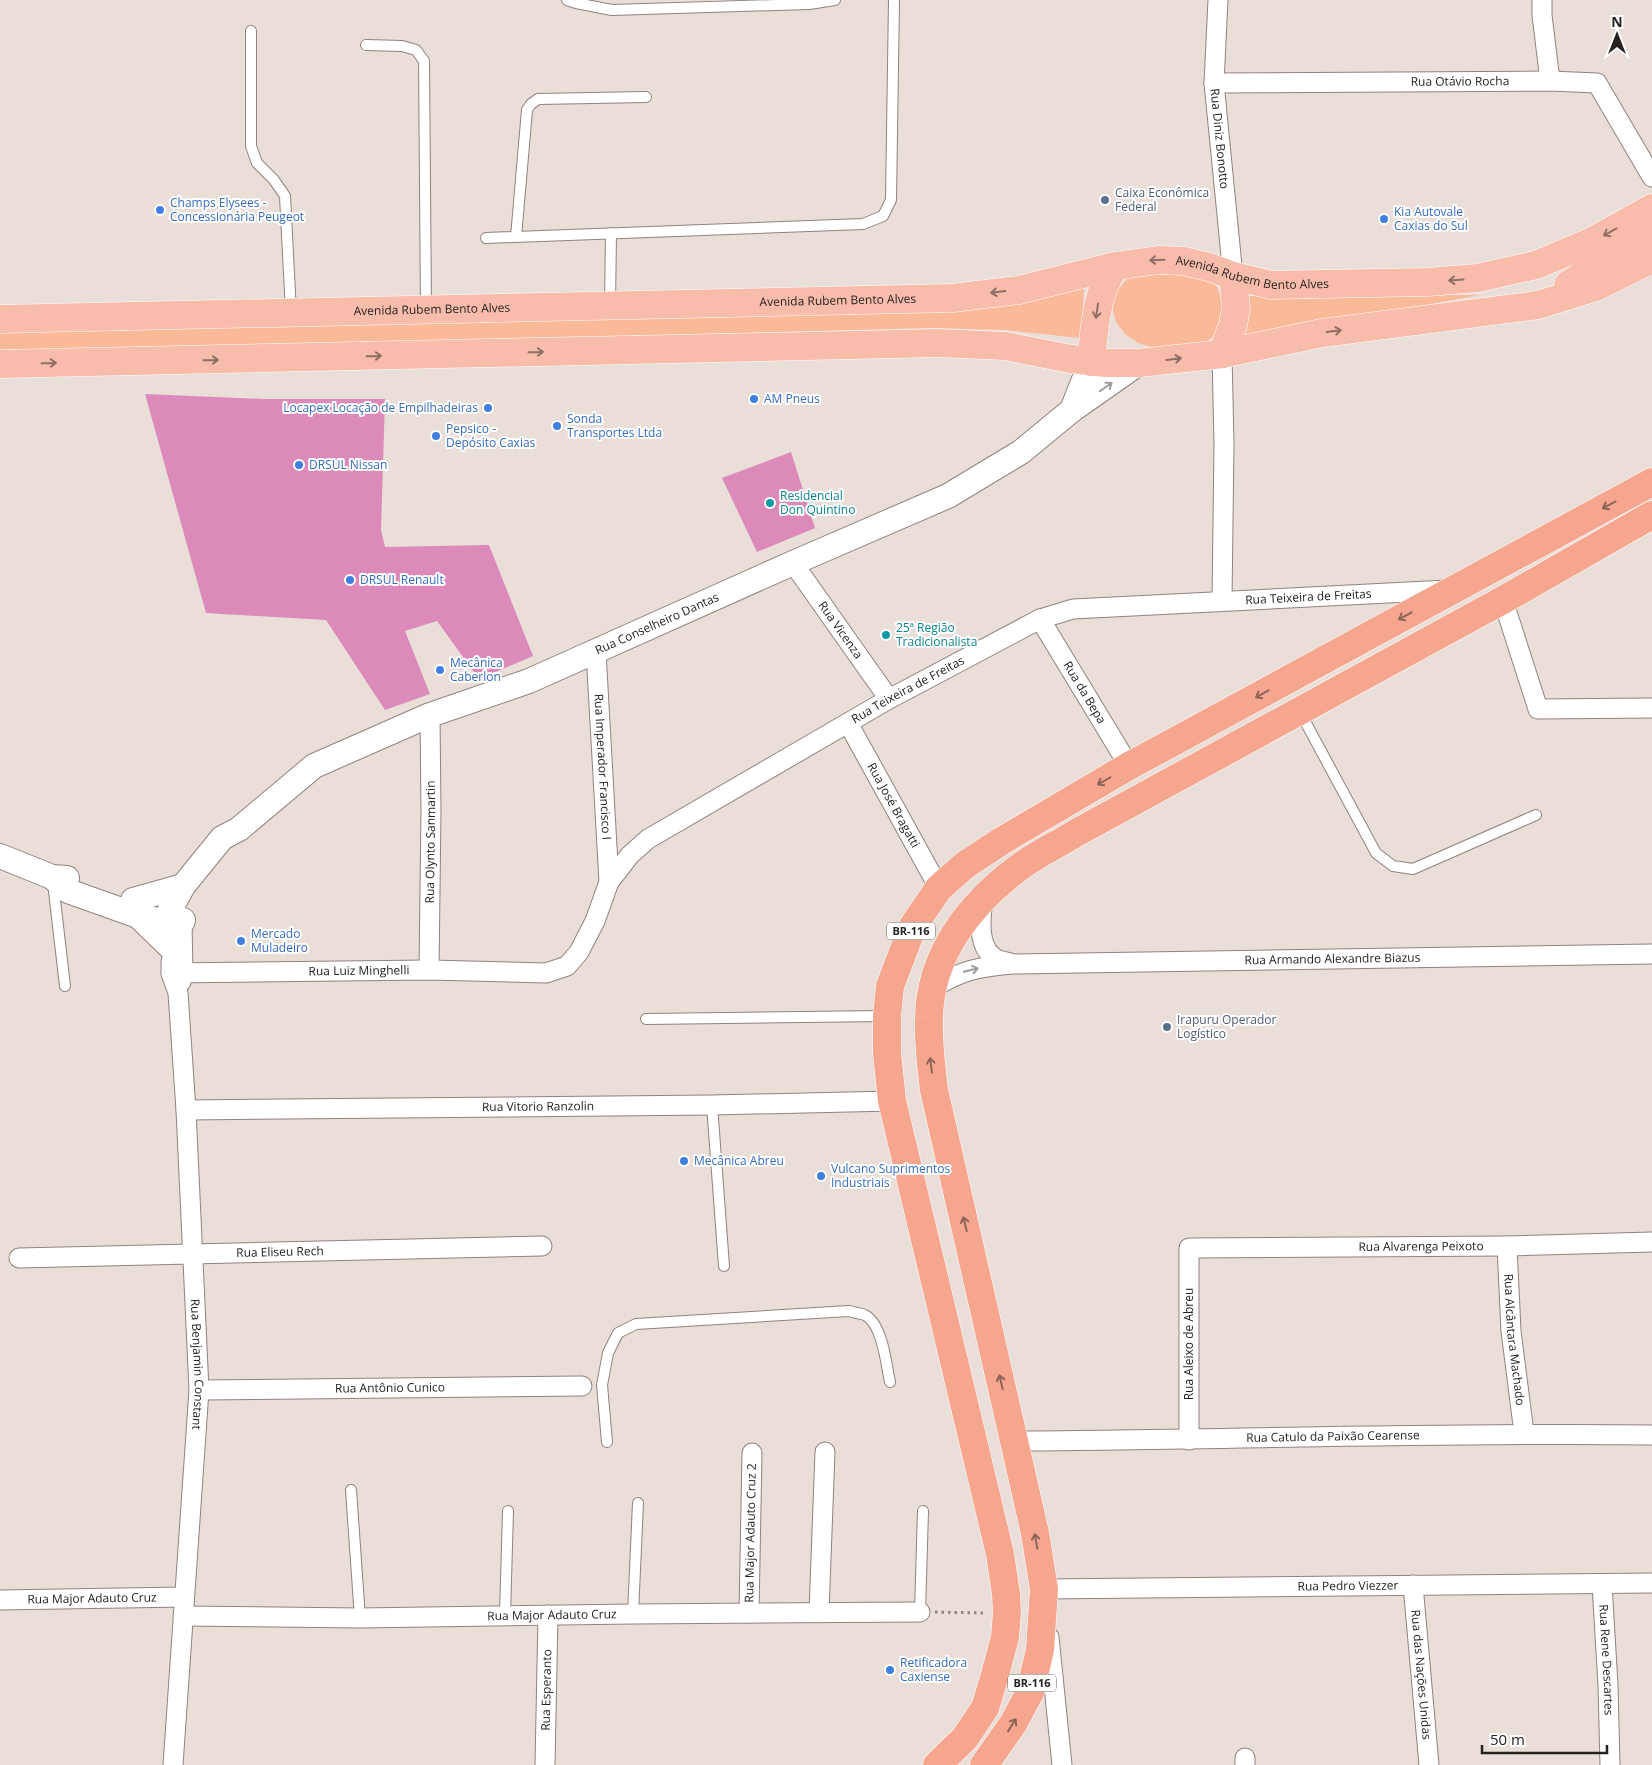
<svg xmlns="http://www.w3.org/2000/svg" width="1652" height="1765" font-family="'Open Sans',sans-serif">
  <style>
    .green { fill: #faba9a }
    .building { fill: #dc8aba }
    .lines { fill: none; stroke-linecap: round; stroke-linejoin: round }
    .service-casing { stroke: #8f837e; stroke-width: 12 }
    .minor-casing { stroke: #8f837e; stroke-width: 21 }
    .tertiary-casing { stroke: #8f837e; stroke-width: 26 }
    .primary-casing { stroke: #fff; stroke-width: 29 }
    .trunk-casing { stroke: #fff; stroke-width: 29 }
    .path { stroke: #8b837f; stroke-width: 3; stroke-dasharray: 2.5 4; stroke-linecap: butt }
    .service { stroke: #fff; stroke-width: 10 }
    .minor { stroke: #fff; stroke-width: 19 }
    .tertiary { stroke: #fff; stroke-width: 24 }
    .primary { stroke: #f8bcab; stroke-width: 28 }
    .trunk { stroke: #f6a68f; stroke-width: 28 }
    .oneway { stroke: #8f6f66 }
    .oneway2 { stroke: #9d9c9b }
    .oneway3 { stroke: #8e6458 }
    .service-dot { fill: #5c6f8a; stroke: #fff; stroke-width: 2 }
    .shop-dot { fill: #3f7fe0; stroke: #fff; stroke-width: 2 }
    .culture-dot { fill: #0f9aa8; stroke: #fff; stroke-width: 2 }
    .labels { text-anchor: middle; stroke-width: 4; stroke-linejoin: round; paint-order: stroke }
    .shield { fill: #fff; stroke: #676463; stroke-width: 1 }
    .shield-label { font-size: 11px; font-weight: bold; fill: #262220 }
    .street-label { font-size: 12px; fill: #262220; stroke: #fff }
    .service-label { font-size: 12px; fill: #4e5e75; stroke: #fff; text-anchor: start }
    .shop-label { font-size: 12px; fill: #366cbe; stroke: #fff; text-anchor: start }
    .culture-label { font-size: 12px; fill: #0d838f; stroke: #fff; text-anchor: start }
  </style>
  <rect width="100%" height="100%" fill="#eaded8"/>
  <g class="green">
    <path d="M1167,268L1208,277L1217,287L1223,302L1221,320L1214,336L1204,344L1155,348L1138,343L1125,334L1116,322L1112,307L1118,290L1129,276Z"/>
    <path d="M1084,284L1083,314L1089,339L1005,330L930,328L0,353V330Z"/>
    <path d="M1480,295L1244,338L1250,313L1246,296Z"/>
  </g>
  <g class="building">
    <path d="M145,394L264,399H385L381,530L385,547L489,545L533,656L479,679L437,621L405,631L430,694L385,710L326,620L206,613Z"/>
    <path d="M791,452L815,528L757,552L722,478Z"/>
  </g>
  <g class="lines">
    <defs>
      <g id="service">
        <path d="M567,0L576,3L612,10L809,4L835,0"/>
        <path d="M251,31V146L257,163L274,180L285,196L291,312"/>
        <path d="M366,45L402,46L416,50L424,61L426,309"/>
        <path d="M516,237L527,110L531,104L538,99L646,97"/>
        <path d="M486,238L863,224L883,216L891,200L894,0"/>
        <path d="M610,305L611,233"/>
        <path d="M1300,712L1376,853L1393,866L1413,869L1536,815"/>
        <path d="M53,883L65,986"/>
        <path d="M646,1019L885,1016"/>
        <path d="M712,1105L724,1266"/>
        <path d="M607,1442L602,1385L608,1353L618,1333L636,1324L849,1311C854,1313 860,1313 865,1315C883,1325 886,1364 890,1382"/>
        <path d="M351,1490L360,1618"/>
        <path d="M920,1612L923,1511"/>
        <path d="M633,1614L638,1503"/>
        <path d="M505,1615L508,1511"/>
      </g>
      <g id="minor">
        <path id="s1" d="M1218,0L1214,83L1233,276"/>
        <path d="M1542,0V15L1550,81"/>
        <path id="s2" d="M1214,83L1550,81L1597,83L1652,177"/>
        <path id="s3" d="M793,563L889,699"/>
        <path d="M1503,600L1538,709L1652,708"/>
        <path d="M1222,601L1224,444L1222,354"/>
        <path id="s4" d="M1040,619L1129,766"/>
        <path id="s5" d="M596,652L609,882"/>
        <path id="s6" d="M848,723L939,888"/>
        <path d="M983,899C981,916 977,943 992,956C996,960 1005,962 1011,963"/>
        <path id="s7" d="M171,961V973L178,993L186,1110L199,1390L173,1765"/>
        <path id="s8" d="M429,970L431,811L430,715"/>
        <path id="s9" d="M171,973L429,970L546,973L567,966L579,952L595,921L609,882L630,855L648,839L889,699L1040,619L1073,609L1447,590"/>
        <path d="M181,982L183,973L182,923"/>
        <path id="s10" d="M933,988C962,970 978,967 1012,964L1652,954"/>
        <path id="s11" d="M186,1110L712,1105L892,1101"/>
        <path id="s12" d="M1507,1246L1511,1331L1524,1433"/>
        <path id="s13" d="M19,1258L542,1246"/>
        <path id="s14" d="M199,1390L582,1386"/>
        <path id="s15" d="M1189,1440V1248L1507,1246L1652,1242"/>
        <path id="s16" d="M1014,1441C1227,1440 1439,1432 1652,1435"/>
        <path id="s17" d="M1602,1584L1608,1685L1610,1765"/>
        <path id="s18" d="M1413,1585L1429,1765"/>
        <path id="s19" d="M0,1600L184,1597"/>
        <path id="s20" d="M1045,1600L1044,1589L1652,1583"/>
        <path d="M819,1612L825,1452"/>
        <path id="s21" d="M749,1613L752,1453"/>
        <path id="s22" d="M183,1616L360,1618L633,1614L920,1612"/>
        <path d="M1049,1637L1062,1765"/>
        <path d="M1245,1758V1765"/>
        <path id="s23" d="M545,1765L548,1615"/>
      </g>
      <g id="tertiary">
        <path d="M1072,410L1091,362"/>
        <path d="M0,856L52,877L67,878"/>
        <path d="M52,877L68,891L138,916L169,922L182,923L183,920"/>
        <path d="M133,900L183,886"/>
        <path d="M138,916L170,947"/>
        <path id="s24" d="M169,922L170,910L183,886L222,838L239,829L314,766L430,715L529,681L793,563L948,496L1021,452L1072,410L1139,363"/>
      </g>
      <g id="primary">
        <path d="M1568,285L1652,229"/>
        <path id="s25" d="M0,319L953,298L1019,290L1115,266L1159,260L1183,261L1209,267L1233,276L1272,285L1428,282L1478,278L1536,265L1591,242L1652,208"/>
        <path d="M1222,354L1233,325L1236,308L1233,276"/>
        <path d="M1091,362C1095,328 1095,295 1115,266"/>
        <path d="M0,364L938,343L1005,346L1071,359L1106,363H1139L1222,354L1322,333L1538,305L1596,287L1652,259"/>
      </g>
      <g id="trunk">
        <path d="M937,1765L965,1738L985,1708L995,1675L1005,1637L1007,1613L1006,1594L1000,1554L892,1101L887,1053V1016L890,986L913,926L939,888L965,865L1003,840L1129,766L1652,482"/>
        <path d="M984,1765L1013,1724L1030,1692L1040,1650L1044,1589L1035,1533L934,1090C931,1066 928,1042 929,1018C930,955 969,905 1017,869C1035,855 1057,845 1076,833L1503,600L1652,515"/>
      </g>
    </defs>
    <use href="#service" class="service-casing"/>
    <use href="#minor" class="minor-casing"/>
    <use href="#tertiary" class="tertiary-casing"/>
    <use href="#primary" class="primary-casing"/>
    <use href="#trunk" class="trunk-casing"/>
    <path class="path" d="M935,1612L986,1613"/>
    <use href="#service" class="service"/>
    <use href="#minor" class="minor"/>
    <use href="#tertiary" class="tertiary"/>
    <use href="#primary" class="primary"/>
    <use href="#trunk" class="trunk"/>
  </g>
  <defs><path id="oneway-shaft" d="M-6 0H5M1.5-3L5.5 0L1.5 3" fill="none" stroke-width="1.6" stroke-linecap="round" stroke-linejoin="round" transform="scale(1.25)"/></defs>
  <g class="oneway">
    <use href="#oneway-shaft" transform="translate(1610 232) rotate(151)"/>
    <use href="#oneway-shaft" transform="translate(1157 260) rotate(178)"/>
    <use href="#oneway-shaft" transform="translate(1456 280) rotate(176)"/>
    <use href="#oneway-shaft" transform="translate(998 292) rotate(173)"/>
    <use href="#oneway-shaft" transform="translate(1097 311) rotate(98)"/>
    <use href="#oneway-shaft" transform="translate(1334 331) rotate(-7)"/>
    <use href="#oneway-shaft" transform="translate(536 352) rotate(-1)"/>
    <use href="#oneway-shaft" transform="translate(374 356) rotate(-1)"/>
    <use href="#oneway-shaft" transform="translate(1174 359) rotate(-7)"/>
    <use href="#oneway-shaft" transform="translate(211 360) rotate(-1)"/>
    <use href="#oneway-shaft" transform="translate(49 363) rotate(-1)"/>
  </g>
  <g class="oneway2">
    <use href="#oneway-shaft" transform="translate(1106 387) rotate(-35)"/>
    <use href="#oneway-shaft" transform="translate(971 970) rotate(-13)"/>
  </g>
  <g class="oneway3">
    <use href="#oneway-shaft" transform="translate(1609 505) rotate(152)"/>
    <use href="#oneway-shaft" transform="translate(1405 616) rotate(151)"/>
    <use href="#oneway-shaft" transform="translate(1262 694) rotate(151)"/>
    <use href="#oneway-shaft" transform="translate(1104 781) rotate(150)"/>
    <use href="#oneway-shaft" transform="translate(931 1065) rotate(-97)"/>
    <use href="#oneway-shaft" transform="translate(965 1224) rotate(-103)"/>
    <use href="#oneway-shaft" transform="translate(1001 1382) rotate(-103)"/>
    <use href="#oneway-shaft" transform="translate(1036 1541) rotate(-100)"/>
    <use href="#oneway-shaft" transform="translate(1012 1725) rotate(-58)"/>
  </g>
  <g class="service-dot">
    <circle cx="1105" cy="200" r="5"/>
    <circle cx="1167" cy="1027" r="5"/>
  </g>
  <g class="shop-dot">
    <circle cx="160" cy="210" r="5"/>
    <circle cx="1384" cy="219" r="5"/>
    <circle cx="754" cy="399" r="5"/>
    <circle cx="488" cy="408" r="5"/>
    <circle cx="557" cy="426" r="5"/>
    <circle cx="436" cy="436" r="5"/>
    <circle cx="299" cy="465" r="5"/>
    <circle cx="350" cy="580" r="5"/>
    <circle cx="440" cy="670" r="5"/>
    <circle cx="241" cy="941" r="5"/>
    <circle cx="684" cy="1161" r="5"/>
    <circle cx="821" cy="1176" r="5"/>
    <circle cx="890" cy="1670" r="5"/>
  </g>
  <g class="culture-dot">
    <circle cx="770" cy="503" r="5"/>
    <circle cx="886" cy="635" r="5"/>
  </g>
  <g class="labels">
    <g class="shield">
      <rect x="887" y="922.5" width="48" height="17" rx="4"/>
      <rect x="1008" y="1674.5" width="48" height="17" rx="4"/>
    </g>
    <g class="shield-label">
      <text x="911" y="935">BR-116</text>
      <text x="1032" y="1687">BR-116</text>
    </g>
    <g class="street-label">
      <text dy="4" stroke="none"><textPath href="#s2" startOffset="246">Rua Otávio Rocha</textPath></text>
      <text dy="4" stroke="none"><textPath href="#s1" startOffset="139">Rua Diniz Bonotto</textPath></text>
      <text dy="4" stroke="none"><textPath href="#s25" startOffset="1258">Avenida Rubem Bento Alves</textPath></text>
      <text dy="4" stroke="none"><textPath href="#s25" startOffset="838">Avenida Rubem Bento Alves</textPath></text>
      <text dy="4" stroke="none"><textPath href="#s25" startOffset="432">Avenida Rubem Bento Alves</textPath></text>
      <text dy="4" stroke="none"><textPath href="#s9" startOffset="1270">Rua Teixeira de Freitas</textPath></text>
      <text dy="4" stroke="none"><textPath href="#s24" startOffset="590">Rua Conselheiro Dantas</textPath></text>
      <text dy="4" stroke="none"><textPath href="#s3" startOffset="82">Rua Vicenza</textPath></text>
      <text dy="4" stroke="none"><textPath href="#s9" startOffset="850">Rua Teixeira de Freitas</textPath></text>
      <text dy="4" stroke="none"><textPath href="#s4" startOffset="86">Rua da Bepa</textPath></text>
      <text dy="4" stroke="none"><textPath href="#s5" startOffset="115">Rua Imperador Francisco I</textPath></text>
      <text dy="4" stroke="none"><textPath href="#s6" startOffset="94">Rua José Bragatti</textPath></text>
      <text dy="4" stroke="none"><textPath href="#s8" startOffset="128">Rua Olynto Sanmartin</textPath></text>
      <text dy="4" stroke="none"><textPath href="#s10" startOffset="404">Rua Armando Alexandre Biazus</textPath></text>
      <text dy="4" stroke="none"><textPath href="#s9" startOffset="188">Rua Luiz Minghelli</textPath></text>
      <text dy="4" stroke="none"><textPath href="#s11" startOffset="352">Rua Vitorio Ranzolin</textPath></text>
      <text dy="4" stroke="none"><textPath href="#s15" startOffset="424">Rua Alvarenga Peixoto</textPath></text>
      <text dy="4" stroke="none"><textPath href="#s13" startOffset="261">Rua Eliseu Rech</textPath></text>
      <text dy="4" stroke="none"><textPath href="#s12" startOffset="94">Rua Alcântara Machado</textPath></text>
      <text transform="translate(1189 1344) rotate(-90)" y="4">Rua Aleixo de Abreu</text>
      <text dy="4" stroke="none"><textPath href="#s7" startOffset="405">Rua Benjamin Constant</textPath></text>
      <text dy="4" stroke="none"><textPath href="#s14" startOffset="191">Rua Antônio Cunico</textPath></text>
      <text dy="4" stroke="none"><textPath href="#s16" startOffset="319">Rua Catulo da Paixão Cearense</textPath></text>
      <text dy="4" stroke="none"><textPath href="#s21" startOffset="80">Rua Major Adauto Cruz 2</textPath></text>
      <text dy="4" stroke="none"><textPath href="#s20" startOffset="315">Rua Pedro Viezzer</textPath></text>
      <text dy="4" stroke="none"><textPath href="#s19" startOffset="92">Rua Major Adauto Cruz</textPath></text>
      <text dy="4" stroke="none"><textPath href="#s22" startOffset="369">Rua Major Adauto Cruz</textPath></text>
      <text dy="4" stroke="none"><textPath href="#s17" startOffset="76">Rua Rene Descartes</textPath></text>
      <text dy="4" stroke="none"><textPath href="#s18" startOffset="90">Rua das Nações Unidas</textPath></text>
      <text dy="4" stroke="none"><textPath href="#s23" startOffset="75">Rua Esperanto</textPath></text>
    </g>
    <g class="service-label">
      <text x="1115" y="197">Caixa Econômica<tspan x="1115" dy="14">Federal</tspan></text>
      <text x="1177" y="1024">Irapuru Operador<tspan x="1177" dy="14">Logístico</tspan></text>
    </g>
    <g class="shop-label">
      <text x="170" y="207">Champs Elysees -<tspan x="170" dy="14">Concessionária Peugeot</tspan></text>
      <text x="1394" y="216">Kia Autovale<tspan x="1394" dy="14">Caxias do Sul</tspan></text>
      <text x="764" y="403">AM Pneus</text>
      <text x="478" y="412" text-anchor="end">Locapex Locação de Empilhadeiras</text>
      <text x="567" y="423">Sonda<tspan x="567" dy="14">Transportes Ltda</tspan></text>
      <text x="446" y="433">Pepsico -<tspan x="446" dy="14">Depósito Caxias</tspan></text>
      <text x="309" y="469">DRSUL Nissan</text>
      <text x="360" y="584">DRSUL Renault</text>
      <text x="450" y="667">Mecânica<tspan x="450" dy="14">Caberlon</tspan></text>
      <text x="251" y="938">Mercado<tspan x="251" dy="14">Muladeiro</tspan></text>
      <text x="694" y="1165">Mecânica Abreu</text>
      <text x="831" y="1173">Vulcano Suprimentos<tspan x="831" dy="14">Industriais</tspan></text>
      <text x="900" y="1667">Retificadora<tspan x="900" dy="14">Caxiense</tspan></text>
    </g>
    <g class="culture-label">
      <text x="780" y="500">Residencial<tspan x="780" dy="14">Don Quintino</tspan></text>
      <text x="896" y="632">25ª Região<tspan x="896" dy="14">Tradicionalista</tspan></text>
    </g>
  </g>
  <g transform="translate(1617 35)" stroke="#ffffff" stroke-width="4" paint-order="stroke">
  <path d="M0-4L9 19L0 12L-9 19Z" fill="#262220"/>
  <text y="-8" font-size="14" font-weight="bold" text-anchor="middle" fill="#262220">N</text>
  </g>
  <path d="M1482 1745v8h125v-8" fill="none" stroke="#262220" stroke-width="2.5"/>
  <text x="1490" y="1745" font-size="15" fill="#262220" stroke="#ffffff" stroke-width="4" paint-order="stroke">50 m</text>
</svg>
